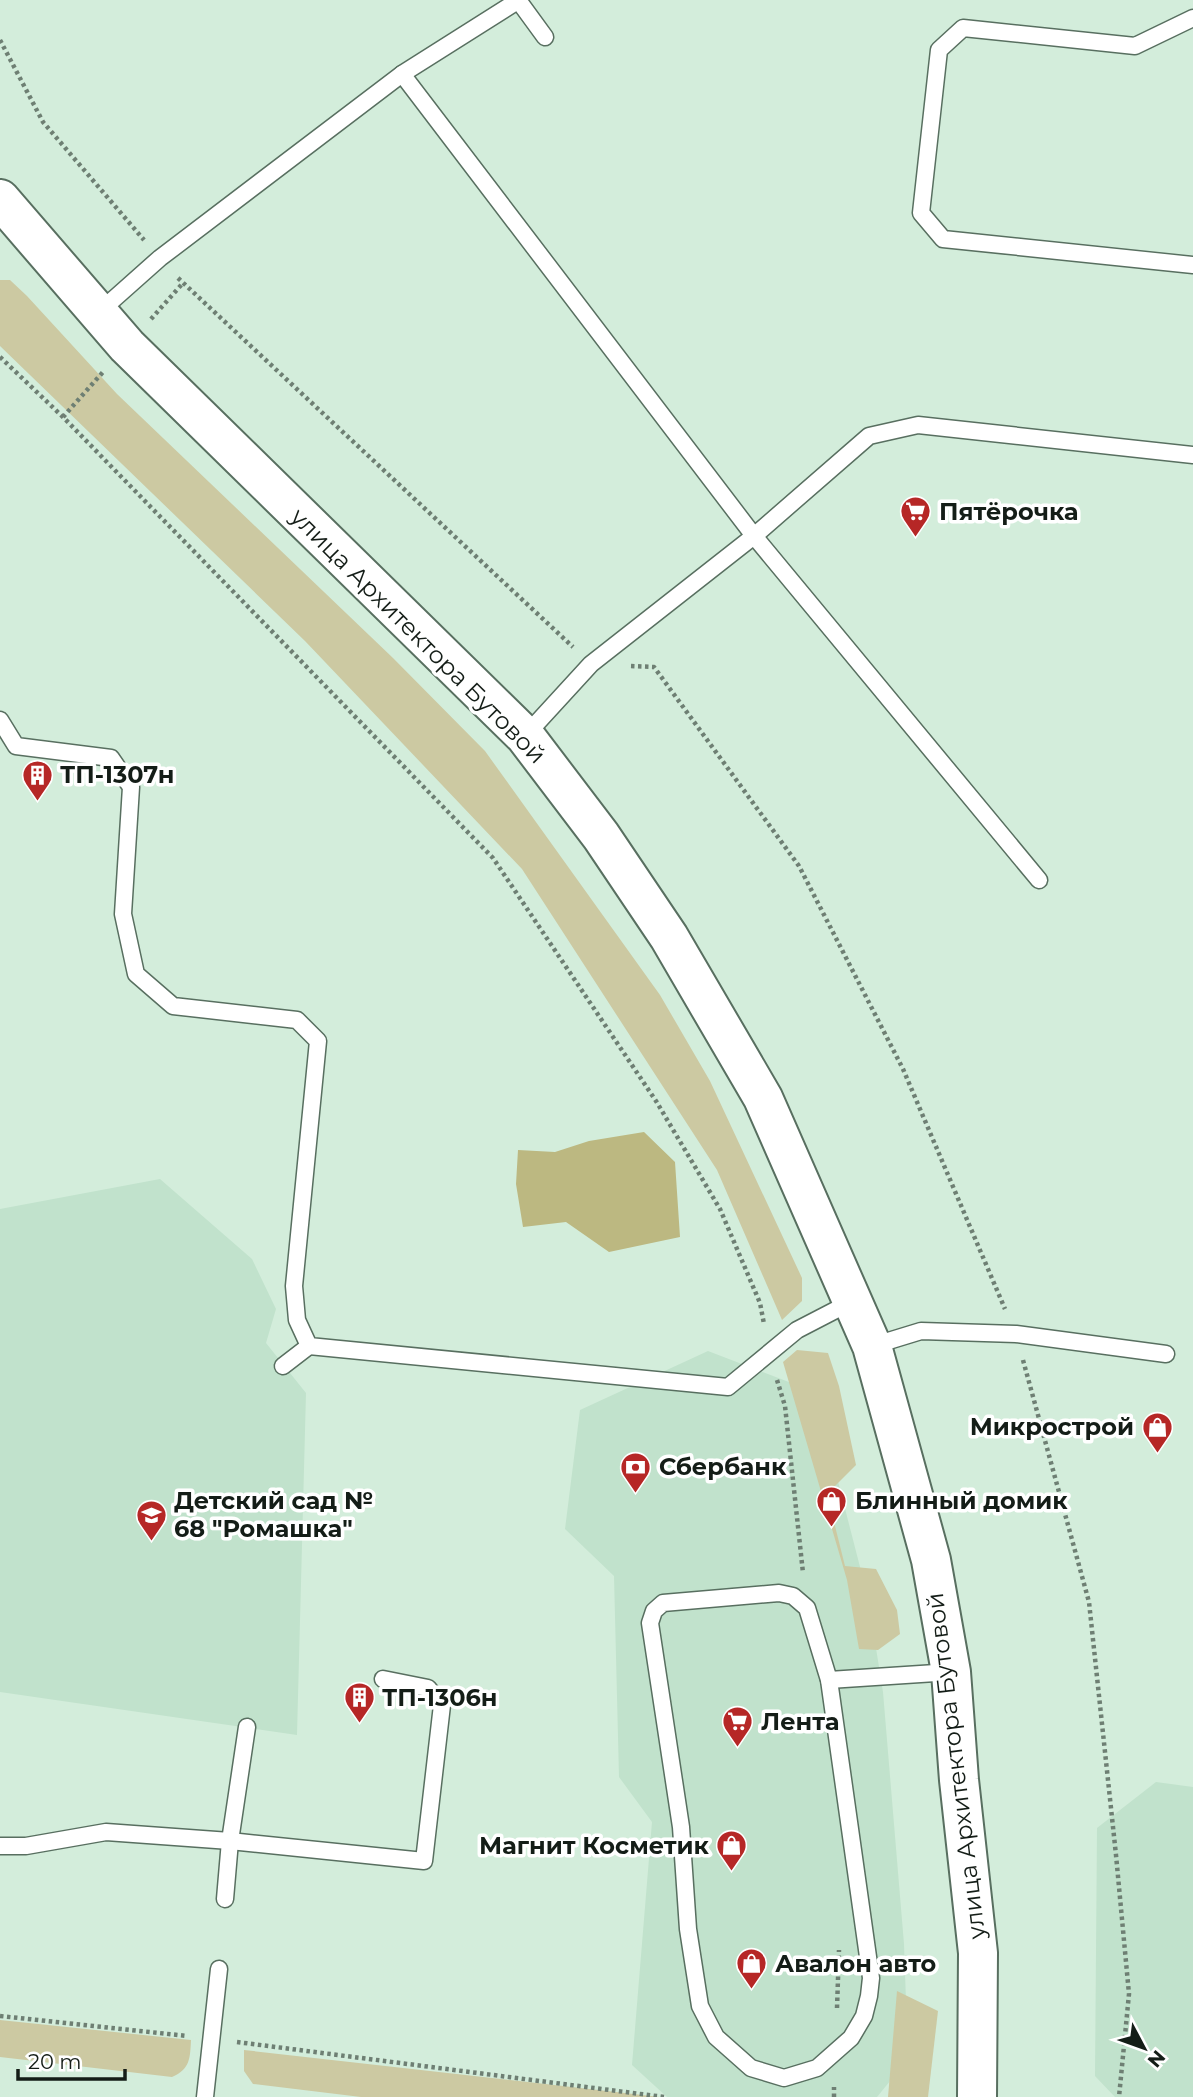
<svg xmlns="http://www.w3.org/2000/svg" width="1193" height="2097" font-family="Montserrat,sans-serif">
  <style>
    .built { fill: #c1e2cc }
    .green { fill: #ccc9a2 }
    .forest { fill: #bcb881 }
    .lines { fill: none; stroke-linecap: round; stroke-linejoin: round }
    .lane-casing { stroke: #586f60; stroke-width: 19 }
    .secondary-casing { stroke: #586f60; stroke-width: 42 }
    .path { stroke: #6e7f73; stroke-width: 4.5; stroke-dasharray: 3.5 3.5; stroke-linecap: butt }
    .lane { stroke: #fff; stroke-width: 16 }
    .secondary { stroke: #fff; stroke-width: 38 }
    .labels { text-anchor: middle; stroke-width: 7; stroke-linejoin: round; paint-order: stroke }
    .poi-label { font-size: 24px; font-weight: bold; fill: #141d17; stroke: #fff; text-anchor: start }
    .street-label { font-size: 24px; fill: #141d17; stroke: #fff }
  </style>
  <rect width="100%" height="100%" fill="#d3eddb"/>
  <g class="built">
    <path d="M160,1179L252,1259L276,1309L266,1343L306,1393L297,1735L0,1692V1209Z"/>
    <path d="M708,1351L815,1392L868,1598L883,1692L904,1944L908,2059L877,2097H667L632,2065L652,1822L619,1777L614,1576L565,1529L580,1410Z"/>
    <path d="M1156,1782L1193,1787V2097H1115L1095,2076L1097,1828Z"/>
  </g>
  <g class="green">
    <path d="M0,280H10L27,296L117,394L393,658L485,751L660,995L710,1081L802,1278V1301L782,1320L717,1170L522,869L305,641L0,346Z"/>
    <path d="M797,1350L828,1353L839,1386L856,1465L827,1494L845,1566L876,1569L897,1610L900,1634L878,1650L859,1649L847,1580L783,1362Z"/>
    <path d="M897,1991L938,2011L928,2097H888Z"/>
    <path d="M0,2020L191,2040C190,2059 190,2069 172,2077L0,2057Z"/>
    <path d="M244,2050L660,2097H361L253,2084L244,2071Z"/>
  </g>
  <path class="forest" d="M644,1132L675,1162L680,1237L609,1252L566,1222L523,1227L516,1184L518,1150L555,1152L589,1141Z"/>
  <g class="lines">
    <defs>
      <g id="lane">
        <path d="M518,0L545,37"/>
        <path d="M1193,18L1135,46L963,28L939,50L921,213L943,239L1193,265"/>
        <path d="M402,74L754,536L1039,880"/>
        <path d="M97,314L160,258L402,74L519,0"/>
        <path d="M0,720L16,746L111,758L131,787L123,914L136,974L173,1006L297,1020L318,1041L294,1286L297,1320L309,1346L728,1387L797,1330L853,1301"/>
        <path d="M525,736L591,664L754,536L869,436L918,425L1193,455"/>
        <path d="M872,1346L921,1331L1016,1334L1166,1354"/>
        <path d="M283,1366L309,1346"/>
        <path d="M779,1593L793,1596L807,1608L829,1680L871,1978L869,1996L864,2016L851,2038L817,2068L784,2078L751,2068L716,2037L700,2006L688,1929L681,1827L650,1623L654,1611L663,1603Z"/>
        <path d="M829,1680L951,1672"/>
        <path d="M0,1846H26L106,1832L230,1841L424,1861L442,1705L428,1688L383,1679"/>
        <path d="M225,1899L230,1841L247,1727"/>
        <path d="M205,2097L219,1969"/>
      </g>
      <path id="secondary" d="M0,199L127,346L525,736L601,836L669,937L763,1098L872,1346L931,1560L951,1672L959,1780L978,1953L977,2097"/>
    </defs>
    <use href="#lane" class="lane-casing"/>
    <use href="#secondary" class="secondary-casing"/>
    <g class="path">
      <path d="M0,40L43,122L144,240"/>
      <path d="M178,278L573,647"/>
      <path d="M151,319L183,283"/>
      <path d="M0,357L63,417L493,858L656,1101L720,1209L760,1303L764,1324"/>
      <path d="M63,417L103,372"/>
      <path d="M631,666L654,667L799,866L903,1069L1005,1309"/>
      <path d="M1023,1360L1089,1602L1116,1855L1129,1994L1119,2097"/>
      <path d="M777,1380L785,1406L803,1573"/>
      <path d="M837,2008L839,1950"/>
      <path d="M0,2016L187,2036"/>
      <path d="M237,2042L664,2097"/>
      <path d="M834,2097V2087"/>
    </g>
    <use href="#lane" class="lane"/>
    <use href="#secondary" class="secondary"/>
  </g>
  <defs>
    <symbol id="supermarket-pin" viewBox="-11 -11 22 30"><path d="M0 17L-7.5 6A9.5 9.5 0 1 1 7.5 6Z" fill="#b62726" stroke="#fff"/><path d="M-6-5.5h2.5l.6 2H6L4.5 2H-2.5L-4.4-4H-6ZM-1.5 3.2a1.3 1.3 0 1 0 .1 0ZM3 3.2a1.3 1.3 0 1 0 .1 0Z" fill="#fff"/></symbol>
    <symbol id="building-pin" viewBox="-11 -11 22 30"><path d="M0 17L-7.5 6A9.5 9.5 0 1 1 7.5 6Z" fill="#b62726" stroke="#fff"/><path d="M-4-6H4V6H1V3H-1V6H-4ZM-2.5-4.3h1.7v1.8h-1.7ZM.8-4.3h1.7v1.8H.8ZM-2.5-1h1.7V.8h-1.7ZM.8-1h1.7V.8H.8Z" fill="#fff"/></symbol>
    <symbol id="shop-pin" viewBox="-11 -11 22 30"><path d="M0 17L-7.5 6A9.5 9.5 0 1 1 7.5 6Z" fill="#b62726" stroke="#fff"/><path d="M-5-2.5h2.3a2.7 3.5 0 0 1 5.4 0H5L5.5 6h-11ZM-1.5-2.5h3a1.5 2.3 0 0 0-3 0Z" fill="#fff"/></symbol>
    <symbol id="bank-pin" viewBox="-11 -11 22 30"><path d="M0 17L-7.5 6A9.5 9.5 0 1 1 7.5 6Z" fill="#b62726" stroke="#fff"/><path d="M-6-4H6V4H-6ZM0-2.3a2.3 2.3 0 1 0 0 4.6a2.3 2.3 0 1 0 0-4.6Z" fill="#fff"/></symbol>
    <symbol id="school-pin" viewBox="-11 -11 22 30"><path d="M0 17L-7.5 6A9.5 9.5 0 1 1 7.5 6Z" fill="#b62726" stroke="#fff"/><path d="M0-5L7-2L0 1L-7-2ZM-4 1L0 2.5L4 1V4Q0 6-4 4Z" fill="#fff"/></symbol>
  </defs>
  <g fill-rule="evenodd">
    <use href="#supermarket-pin" x="898" y="494" width="35" height="47"/>
    <use href="#building-pin" x="20" y="758" width="35" height="47"/>
    <use href="#shop-pin" x="1140" y="1410" width="35" height="47"/>
    <use href="#bank-pin" x="618" y="1450" width="35" height="47"/>
    <use href="#shop-pin" x="814" y="1484" width="35" height="47"/>
    <use href="#school-pin" x="134" y="1498" width="35" height="47"/>
    <use href="#building-pin" x="342" y="1680" width="35" height="47"/>
    <use href="#supermarket-pin" x="720" y="1704" width="35" height="47"/>
    <use href="#shop-pin" x="714" y="1828" width="35" height="47"/>
    <use href="#shop-pin" x="734" y="1946" width="35" height="47"/>
  </g>
  <g class="labels">
    <g class="poi-label">
      <text x="939" y="520">Пятёрочка</text>
      <text x="60" y="783">ТП-1307н</text>
      <text x="1134" y="1435" text-anchor="end">Микрострой</text>
      <text x="659" y="1475">Сбербанк</text>
      <text x="174" y="1509">Детский сад №<tspan x="174" dy="28">68 "Ромашка"</tspan></text>
      <text x="855" y="1509">Блинный домик</text>
      <text x="382" y="1706">ТП-1306н</text>
      <text x="761" y="1730">Лента</text>
      <text x="709" y="1854" text-anchor="end">Магнит Косметик</text>
      <text x="775" y="1972">Авалон авто</text>
    </g>
    <g class="street-label">
      <text transform="translate(418 636) rotate(45)" y="8">улица Архитектора Бутовой</text>
      <text transform="translate(956 1766) rotate(-97)" y="8">улица Архитектора Бутовой</text>
    </g>
  </g>
  <g transform="translate(1144 2048) rotate(131)" stroke="#ffffff" stroke-width="5" paint-order="stroke">
  <path d="M0-5L12 26L0 18L-12 26Z" fill="#141d17"/>
  <text y="-10" font-size="19" font-weight="bold" text-anchor="middle" fill="#141d17">N</text>
  </g>
  <path d="M18 2069v10h107v-10" fill="none" stroke="#141d17" stroke-width="3.5"/>
  <text x="28" y="2069" font-size="21" fill="#141d17" stroke="#ffffff" stroke-width="5" paint-order="stroke">20 m</text>
</svg>
